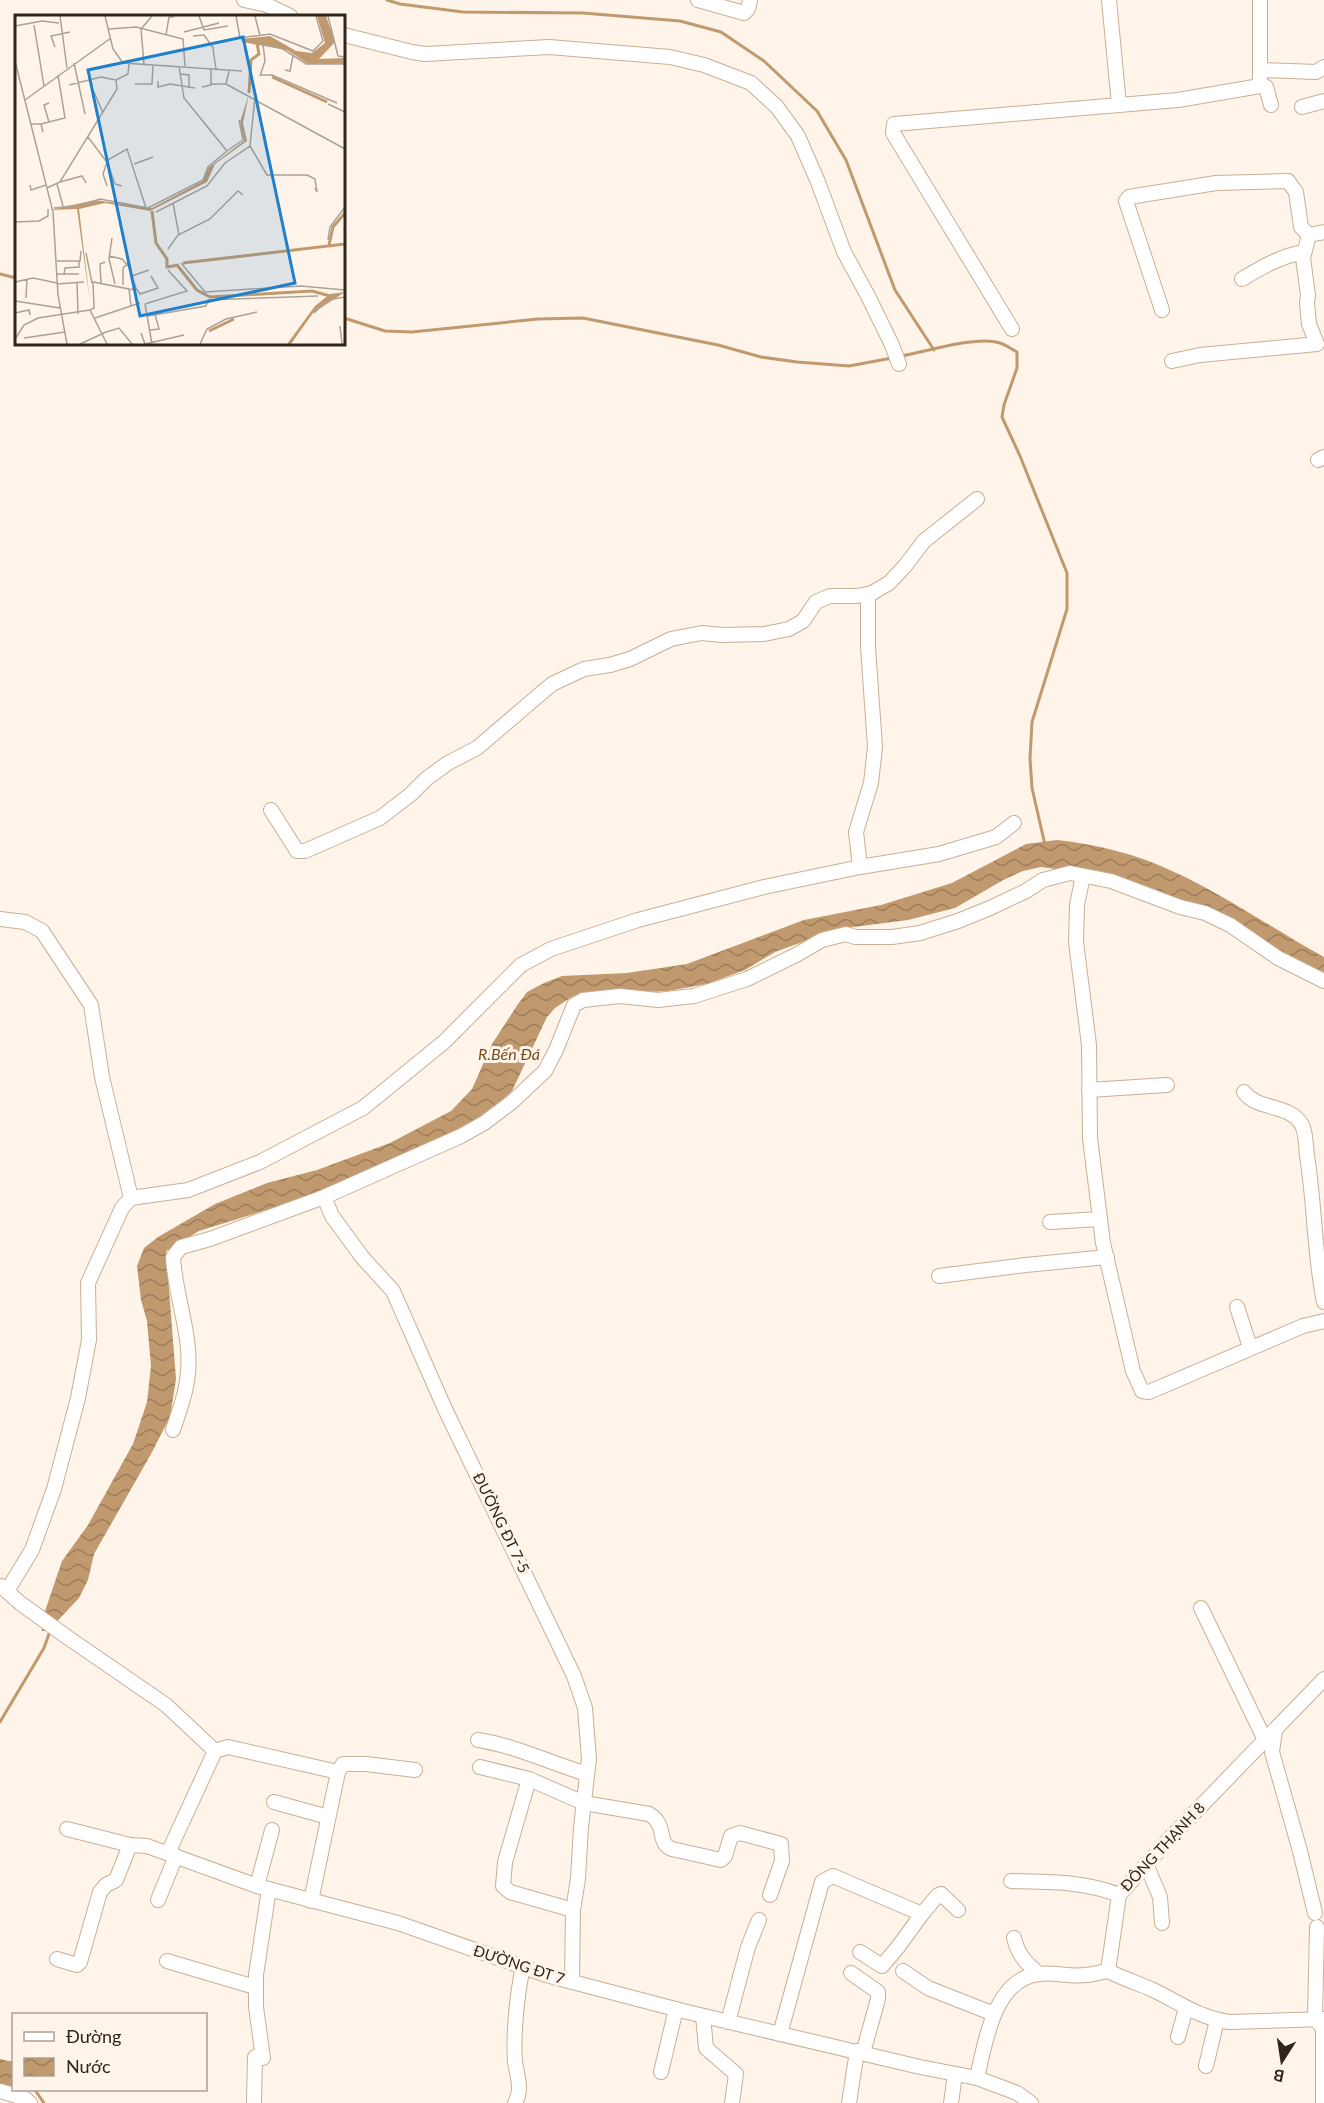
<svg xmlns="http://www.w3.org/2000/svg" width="1324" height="2103" font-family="Lato,sans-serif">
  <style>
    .water { fill: url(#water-waves) }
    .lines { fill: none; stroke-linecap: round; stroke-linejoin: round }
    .stream { stroke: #c1996e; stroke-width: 3 }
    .minor-casing { stroke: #c9af95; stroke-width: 16 }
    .minor { stroke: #fff; stroke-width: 14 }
    .labels { text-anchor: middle; stroke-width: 6; stroke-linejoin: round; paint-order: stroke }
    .street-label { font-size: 15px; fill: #2f251a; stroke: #fff4e9 }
    .water-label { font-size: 16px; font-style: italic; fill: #764d1b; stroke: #fff4e9 }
    .inset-river { fill: none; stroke: #c1996e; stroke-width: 3 }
    .inset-road { fill: none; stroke: #aca196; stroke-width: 1.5 }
    .view { fill: #1f80cb; fill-opacity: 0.15; stroke: #1f80cb; stroke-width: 3 }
    .inset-edge { fill: none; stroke: #2f251a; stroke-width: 3 }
  </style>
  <defs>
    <pattern id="water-waves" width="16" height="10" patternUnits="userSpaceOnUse" patternTransform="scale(1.5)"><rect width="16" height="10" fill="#c1996e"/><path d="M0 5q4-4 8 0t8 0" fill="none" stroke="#9d7d5a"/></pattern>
  </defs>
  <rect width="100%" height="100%" fill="#fff4e9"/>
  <g class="water">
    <path d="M1057,840C1095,844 1137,854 1172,871C1225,895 1273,929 1324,957V978L1197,913L1083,873L1041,867L1023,871L1005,879L955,908L908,920L838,929L775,952L745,970L707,984L668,991L573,996L555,1008L547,1017L512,1091L480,1120L363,1175L298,1200L199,1231L166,1251L176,1379L170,1417L151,1454L94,1554L88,1580L79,1598L48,1631H42V1620L62,1561L88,1525L133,1444L147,1402L151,1366L147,1321L141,1300L137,1266L144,1248L158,1237L215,1204L267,1183L317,1170L390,1143L451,1111L472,1089L492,1044L518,1004L527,992L544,983L562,976L627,973L687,964L804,920L881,905L952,883L1026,844Z"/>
    <path d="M0,2059L13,2062V2088L0,2086Z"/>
  </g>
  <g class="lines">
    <g class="stream">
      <path d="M387,0L400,4L463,12L583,13L680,21L721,32L764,61L817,111L846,160L895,290L934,350"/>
      <path d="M0,274L16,278"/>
      <path d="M344,318L385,331L412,332L538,319L583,318L718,345L761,357L797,362L849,366L892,358"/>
      <path d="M901,356C925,352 978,335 1000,343C1006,345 1011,349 1017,352V368L1004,405L1002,417L1020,456L1067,573V609L1032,722L1030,758L1032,788L1045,845"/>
      <path d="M0,1722L44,1648L50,1631"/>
      <path d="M35,2090L44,2103"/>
    </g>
    <defs>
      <g id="minor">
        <path d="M244,0L267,5L290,16"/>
        <path d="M698,0L744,13L748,9L750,0"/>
        <path d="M1109,0L1119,105"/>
        <path d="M344,35L412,52L425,54L549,47L670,57L704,65L751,83L777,107L798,136L818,182L844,252L868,296L892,345L899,364"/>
        <path d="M1261,70L1316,72L1324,67"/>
        <path d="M1260,86V0"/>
        <path d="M1302,107L1324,101"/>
        <path d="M1242,279C1262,267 1281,256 1304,252"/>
        <path d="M1162,310L1126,201L1129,197L1216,183L1288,181L1296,192L1301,227L1309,235L1324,232"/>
        <path d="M1012,329L893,133L894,124L1178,100L1260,86L1266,87L1271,105"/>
        <path d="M1172,361L1200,355L1317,344L1309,324L1307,303L1308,295L1303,258L1309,235"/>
        <path d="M1318,460L1324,457"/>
        <path d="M271,810L297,851H305L380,818L410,795L426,779L448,763L477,748L552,684L584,669L610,665L630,659L671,639L702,633L722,635L764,634L789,629L803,621L816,602L830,596H857L872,593L889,583L905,566L924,541L977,499"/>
        <path d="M860,867L856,832L871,783L875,747L868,647V594"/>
        <path d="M1083,876L1077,905L1076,942L1089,1045L1090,1138L1103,1243L1133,1371L1142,1391L1149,1392L1303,1326L1324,1321"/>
        <path d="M0,919L25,922L42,931L91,1005L102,1077L131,1198"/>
        <path d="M1089,1090L1167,1085"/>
        <path d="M1244,1092C1258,1111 1289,1103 1302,1125C1306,1133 1306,1147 1307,1156C1315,1205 1314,1254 1324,1302"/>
        <path d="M1050,1222L1100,1219"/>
        <path d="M939,1276L1026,1265L1107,1257"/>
        <path d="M1237,1307L1250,1347"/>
        <path d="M173,1430C178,1414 185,1397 187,1381C194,1339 175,1298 173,1257L181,1247L210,1239L324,1197"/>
        <path d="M1,1586L20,1603L67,1637L166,1705L215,1751"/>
        <path d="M7,1591L32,1550L54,1489L78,1398L89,1340L88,1283L122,1208L131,1198L188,1190L260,1162L363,1108L444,1042L521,965L551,949L638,920L764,887L860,867L939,854L996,837L1014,823"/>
        <path d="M1201,1608L1265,1740"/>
        <path d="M1275,1730L1272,1752L1300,1851L1315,1913"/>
        <path d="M478,1740C517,1746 550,1763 587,1774"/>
        <path d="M480,1767L529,1779L584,1803L649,1814C668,1825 656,1843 672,1849L721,1860L725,1856L731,1836L740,1833L781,1844L782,1861L770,1895"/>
        <path d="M529,1779L505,1862L503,1886L510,1892L573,1910"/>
        <path d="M274,1802L328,1817"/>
        <path d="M67,1829L130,1845L147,1846L257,1886L398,1923L546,1975L683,2011L920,2067L977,2078L1017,2093L1031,2103"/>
        <path d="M168,1853L215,1751L228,1747L338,1772"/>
        <path d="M1146,1864L1160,1897L1162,1923"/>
        <path d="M1011,1881C1048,1882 1084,1881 1119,1895"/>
        <path d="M257,1886L272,1830"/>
        <path d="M158,1900L176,1856"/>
        <path d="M311,1901L338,1772L343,1764H366L415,1770"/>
        <path d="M1317,1927L1315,2019L1323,2028V2103"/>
        <path d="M1014,1938C1018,1955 1026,1963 1039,1974"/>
        <path d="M860,1952L882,1966L898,1947L922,1914"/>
        <path d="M57,1959L77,1965L80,1962L100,1892L106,1885L116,1880L130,1845"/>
        <path d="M167,1961L255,1987"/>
        <path d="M903,1971L928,1988L994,2014"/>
        <path d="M1108,1971C1122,1978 1137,1983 1151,1989C1179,2002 1197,2017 1229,2022L1324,2019"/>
        <path d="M851,1973L878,1992V1999L863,2053"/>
        <path d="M572,1982L573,1910L578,1879L581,1827L589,1759L585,1708L574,1676L445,1409L393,1291L362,1257L332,1216L324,1197L461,1136L484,1123L512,1102L545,1071L556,1050L574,1005L583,1000L620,996L658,1000L694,996L747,979L796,955L822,940L846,934L855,937H892L920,933L958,921L990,908L1026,891L1043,880L1070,873L1111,881L1180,907L1205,913L1230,925L1278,958L1324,981"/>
        <path d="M703,2016L706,2048L736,2074L732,2103"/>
        <path d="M728,2022L748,1947L759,1920"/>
        <path d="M780,2034L822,1882L833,1876L922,1914L937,1896L941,1894L958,1910"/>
        <path d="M1178,2037L1186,2008"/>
        <path d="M263,2058L256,2007V1975L269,1889"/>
        <path d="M1206,2066L1217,2020"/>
        <path d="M661,2072L676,2009"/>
        <path d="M977,2078C985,2043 994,1979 1039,1974C1054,1972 1070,1977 1085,1975C1093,1975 1100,1972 1108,1971L1119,1895L1169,1839L1324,1679"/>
        <path d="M0,2091L24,2098L30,2103"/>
        <path d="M254,2103L255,2057"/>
        <path d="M515,2103C523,2089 517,2077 515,2062C513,2036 517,1993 523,1967"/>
        <path d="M849,2103L857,2051"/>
        <path d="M951,2103L955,2074"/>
      </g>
    </defs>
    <use href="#minor" class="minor-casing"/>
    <use href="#minor" class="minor"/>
  </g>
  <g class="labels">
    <g class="street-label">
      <text transform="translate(501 1523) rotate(64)" y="5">ĐƯỜNG ĐT 7-5</text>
      <text transform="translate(1163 1847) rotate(-47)" y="5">ĐÔNG THẠNH 8</text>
      <text transform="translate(519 1965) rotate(18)" y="5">ĐƯỜNG ĐT 7</text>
    </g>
    <g class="water-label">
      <text x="509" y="1060">R.Bến Đá</text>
    </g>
  </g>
  <g transform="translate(15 15)">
    <rect width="330" height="330" fill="#fff4e9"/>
    <path d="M302,1H311L320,27L304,44L330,43V49H293L272,35L227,27L226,24L255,21L281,36L297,38L310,28ZM234,79L228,108L232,126L200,149L192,167L135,196L90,188L64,194L75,287L62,194L35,195L80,185L137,193L188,166L193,153L229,126L225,107ZM330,277L298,298L276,329H272L300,291L315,279Z" fill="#c1996e"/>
    <path class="inset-river" d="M257,62L312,87M234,78L236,45L244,39L242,28M137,196L141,228L152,244V252L164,250M314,230L318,212L330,198M168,248L330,229M162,250L182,275L195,282L297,276L315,281M194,316L219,304"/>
    <path class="inset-road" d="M45,1L52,53M90,1L98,34L108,48L227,56M184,1L189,15L213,11M221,1L225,23L255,19L298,36L308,26L301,1M240,1L245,21M313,1L323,41L330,42M19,10L29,71M0,11L27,6L44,8M94,14L121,12L168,24L170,51M169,17L204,8M151,20L154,2H159M178,21L189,20L199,34M40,32L36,21L55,17M198,34L201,54M0,46L38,197L43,280L52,329M59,48L70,99M129,50L126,14L137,1M73,55L78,76M270,55L275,56L278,41M165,59L174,60V73M245,60H257L322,88M245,61L250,46L248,29L268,34L291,49H330M143,66V72L155,69L180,73M120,69H137L138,50M196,69H211L214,56M211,69L330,134M54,70L86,62L101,65M187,72L196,70V54M79,77L88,98M10,85L96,23M313,89L330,97M34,107L29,90L34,88M16,109H26L28,117M26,109L50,103L43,60M73,122L91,146L112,134L131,193M235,131L252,160H292L300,164L302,177L300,173M212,136L228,125L224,105M119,149L138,142M45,167L67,161L71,168M42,169L48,191M15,170L16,175L31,170M92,171L88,159L92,147L100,169L107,171M32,173L45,167L102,74L101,65L113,59L114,49M158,188L164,220M39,193L66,190L85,184L133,193L188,165L193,152L212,136L169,83L164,51M141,197L192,171L210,148L235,131L240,82M0,207L24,206L33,201V194M97,223L94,244L100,269M313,225L315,212L330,192M153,234L163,220L195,204L223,176L228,180M71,238L77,268M94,241L107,244L114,252M42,246H65L66,236M166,248L190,277L286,271L330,275M42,259H64M49,260L50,253L64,252V246M0,267L18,263L42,268M62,267L63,299M86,268L85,249L90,247M42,269L69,267M108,270V253L114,247M121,273L117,261L134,255M114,275L121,273L125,279L143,273L136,261M11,283L12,264M0,286L45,293M130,289L172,276L153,255M130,289L137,329M75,295L79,293L78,267L114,274L116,291M75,295L92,329M0,298L14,295L15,300M299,298L313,285L330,282M133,301L191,291L193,285L303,281M80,303L125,288M325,311L327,329M135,315L144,314L140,299M88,318L104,313L117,329M126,318L130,329L169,320M9,323L50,317M0,324L9,310L23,303L75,295M65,329L89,318M185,329L192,314L211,304L242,297"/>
    <path class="view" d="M228,22L280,268L125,301L73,55Z"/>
    <rect width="330" height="330" class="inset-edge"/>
  </g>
  <rect x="12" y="2013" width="195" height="78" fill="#fff4e9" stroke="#aca196" stroke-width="1.5"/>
  <rect x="24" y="2032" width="30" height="9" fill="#ffffff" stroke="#aca196" stroke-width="1.5"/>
  <text x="66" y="2043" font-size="18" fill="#2f251a">Đường</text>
  <rect x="24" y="2058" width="30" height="18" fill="url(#water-waves)" stroke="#aca196" stroke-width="1.5"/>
  <text x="66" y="2073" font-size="18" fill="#2f251a">Nước</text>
  <g transform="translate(1282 2061) rotate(192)" stroke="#fff4e9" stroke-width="4.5" paint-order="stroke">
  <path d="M0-4.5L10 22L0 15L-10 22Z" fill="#2f251a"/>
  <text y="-9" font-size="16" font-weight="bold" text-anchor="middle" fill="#2f251a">B</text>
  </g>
</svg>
